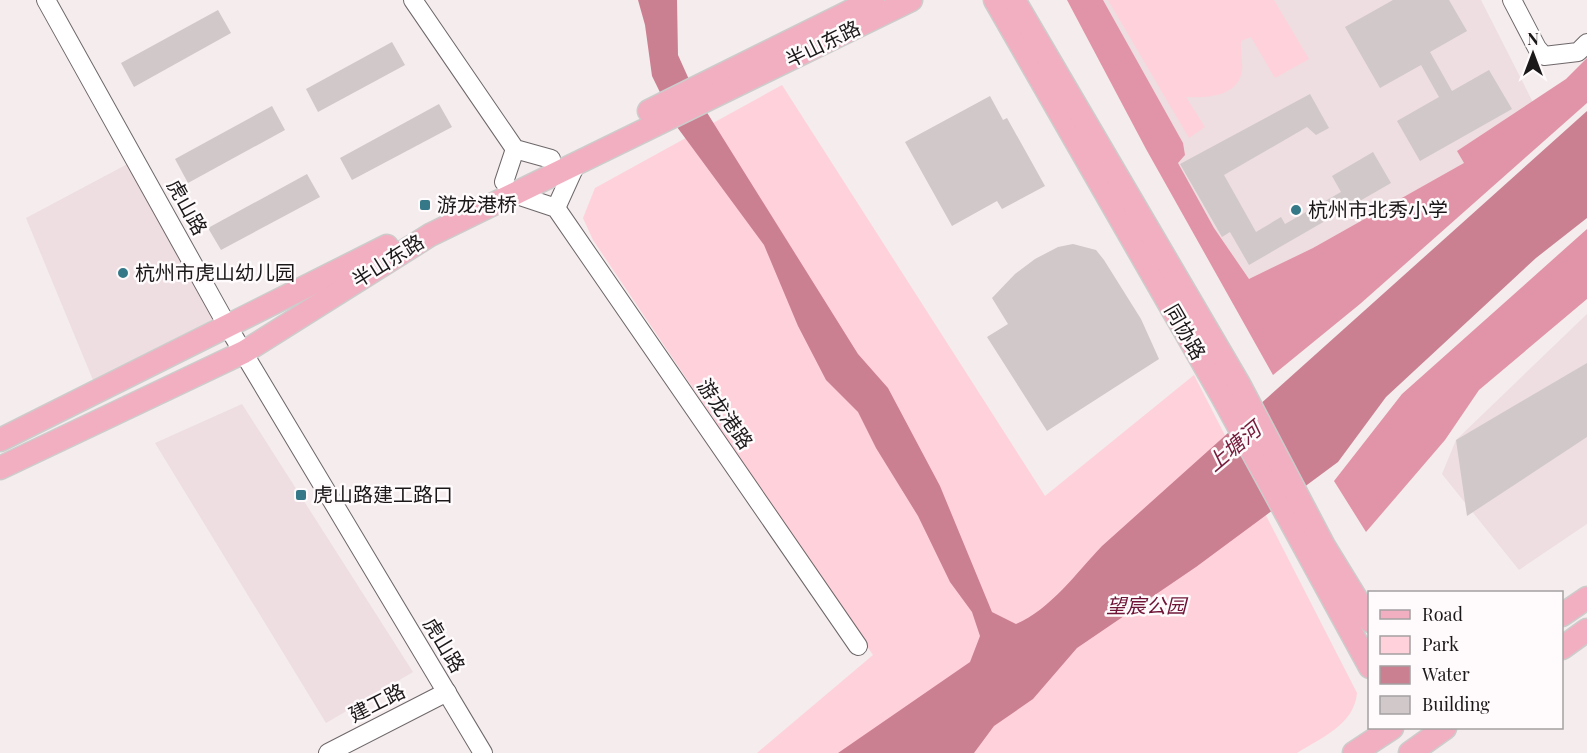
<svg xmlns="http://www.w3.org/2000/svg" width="1587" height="753" font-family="'Playfair Display','Noto Sans SC',serif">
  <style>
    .built { fill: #eedee1 }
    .green { fill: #ffd1db }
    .forest { fill: #e194a7 }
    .water { fill: #cb8092 }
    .building { fill: #d0c8c9 }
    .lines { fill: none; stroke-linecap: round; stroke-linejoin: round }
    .minor-casing { stroke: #6e6769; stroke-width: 20 }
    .major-casing { stroke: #cdcccc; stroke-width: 25 }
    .minor { stroke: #fff; stroke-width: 18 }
    .major { stroke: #f2afc1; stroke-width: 22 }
    .poi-dot { fill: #357988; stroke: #fffafb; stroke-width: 2 }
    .labels { text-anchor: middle; stroke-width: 5; stroke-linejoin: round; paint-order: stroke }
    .street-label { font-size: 20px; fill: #1b1819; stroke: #fffafb }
    .poi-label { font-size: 20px; fill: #1b1819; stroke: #fffafb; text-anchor: start }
    .park-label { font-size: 20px; font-style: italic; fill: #6e1436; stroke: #fffafb }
    .water-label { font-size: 21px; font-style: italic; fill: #741b3b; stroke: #fffafb }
  </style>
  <rect width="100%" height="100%" fill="#f4eced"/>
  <g class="built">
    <path d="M1089,0H1481L1544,124L1242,296Z"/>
    <path d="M135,160L228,327L98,392L26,218Z"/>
    <path d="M1587,314V524L1519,570L1442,474L1456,440Z"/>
    <path d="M242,404L413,672L326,723L155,443Z"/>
  </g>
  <g class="green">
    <path d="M1108,0H1274L1309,59L1275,78L1251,37L1241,41C1240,50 1243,61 1242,70C1239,97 1206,98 1186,97L1205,127L1189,138Z"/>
    <path d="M782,85L1045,496L1194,375L1357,693C1354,725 1322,737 1297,753H757L873,655L593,240L583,218L595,188Z"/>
  </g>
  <g class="forest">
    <path d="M1067,0H1103L1183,143L1185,155L1178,163L1214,228L1249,279L1313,248L1464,163L1457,151L1566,79L1587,58V103L1360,304L1273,375L1146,149Z"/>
    <path d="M1587,229V299L1479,390L1445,440L1366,532L1334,481L1402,394Z"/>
  </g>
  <path class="water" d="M638,0H677L678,55L696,95L858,354L888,388L940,486L992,612L1016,624C1051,609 1077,572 1102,546L1587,111V218L1536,258L1386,397L1338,462L1196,567L1077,648L1033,699L994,726L974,753H838L970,662L980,636L972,612L950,582L918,516L876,448L858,412L826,380L798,326L764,245L677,127L652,76L645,25Z"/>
  <g class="building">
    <path d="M1393,0H1449L1467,31L1430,52L1452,91L1489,70L1512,109L1420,161L1397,121L1439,97L1421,65L1380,88L1345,27Z"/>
    <path d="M218,10L231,33L134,87L121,63Z"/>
    <path d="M392,42L405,65L318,112L306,89Z"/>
    <path d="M1310,94L1329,128L1316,135L1307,127L1224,175L1256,232L1281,217L1285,224L1341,192L1332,176L1373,152L1391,183L1249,265L1230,232L1222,237L1180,164Z"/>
    <path d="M990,96L1003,120L1007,118L1045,186L1002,209L997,201L952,226L905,142Z"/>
    <path d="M439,104L452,127L352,180L340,158Z"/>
    <path d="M272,106L285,130L188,183L175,159Z"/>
    <path d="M307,174L320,197L221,250L208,228Z"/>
    <path d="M1073,244L1096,250L1104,260L1141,319L1159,359L1047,431L987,337L1008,324L992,298L1015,274L1035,259L1058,247Z"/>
    <path d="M1587,363V437L1467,516L1456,440Z"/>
  </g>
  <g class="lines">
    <defs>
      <g id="minor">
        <path d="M46,0L228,327L483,753"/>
        <path d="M413,0L515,149L551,159"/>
        <path d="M1512,0L1537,48L1544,56L1578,52L1587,43"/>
        <path d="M504,182L515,149"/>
        <path d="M514,194L556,208L858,646"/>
        <path d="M556,208L576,164"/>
        <path d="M328,753L447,692"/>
      </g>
      <g id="major">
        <path d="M995,0L1222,396L1370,667"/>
        <path d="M1014,0L1239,384L1324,546L1370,621"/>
        <path d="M649,111L873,0"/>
        <path d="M0,440L387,246"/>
        <path d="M0,468L244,352L430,235L911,0"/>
        <path d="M1562,615L1587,598"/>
        <path d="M1562,648L1587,630"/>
        <path d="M1354,753L1392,728"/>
        <path d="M1410,753L1445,728"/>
      </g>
    </defs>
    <use href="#minor" class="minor-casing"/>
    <use href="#major" class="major-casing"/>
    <use href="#minor" class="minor"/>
    <use href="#major" class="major"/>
  </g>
  <g class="poi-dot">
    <rect x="419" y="199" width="12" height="12" rx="3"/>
    <circle cx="1296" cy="210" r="6"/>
    <circle cx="123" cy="273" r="6"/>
    <rect x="295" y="489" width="12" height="12" rx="3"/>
  </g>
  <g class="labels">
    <g class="street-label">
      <text transform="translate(823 44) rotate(-26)" y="7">半山东路</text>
      <text transform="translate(187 207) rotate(61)" y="7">虎山路</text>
      <text transform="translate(388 261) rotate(-32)" y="7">半山东路</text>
      <text transform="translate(1185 332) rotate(60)" y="7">同协路</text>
      <text transform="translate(725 414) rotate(55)" y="7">游龙港路</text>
      <text transform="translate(444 645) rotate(59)" y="7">虎山路</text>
      <text transform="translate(377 703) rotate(-27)" y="7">建工路</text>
    </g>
    <g class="poi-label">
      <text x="437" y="212">游龙港桥</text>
      <text x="1308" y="217">杭州市北秀小学</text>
      <text x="135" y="280">杭州市虎山幼儿园</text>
      <text x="313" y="502">虎山路建工路口</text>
    </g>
    <g class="park-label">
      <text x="1146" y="613">望宸公园</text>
    </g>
    <g class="water-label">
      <text transform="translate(1234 447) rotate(-40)" y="7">上塘河</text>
    </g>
  </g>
  <rect x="1368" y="591" width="195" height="138" fill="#fffafb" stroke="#a4a0a1" stroke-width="1.5"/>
  <rect x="1380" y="610" width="30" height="9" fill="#f2afc1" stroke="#a4a0a1" stroke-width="1.5"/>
  <text x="1422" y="621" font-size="18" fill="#1b1819">Road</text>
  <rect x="1380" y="636" width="30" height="18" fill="#ffd1db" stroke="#a4a0a1" stroke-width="1.5"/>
  <text x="1422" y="651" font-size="18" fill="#1b1819">Park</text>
  <rect x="1380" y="666" width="30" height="18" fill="#cb8092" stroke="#a4a0a1" stroke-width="1.5"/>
  <text x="1422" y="681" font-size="18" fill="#1b1819">Water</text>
  <rect x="1380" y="696" width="30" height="18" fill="#d0c8c9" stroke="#a4a0a1" stroke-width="1.5"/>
  <text x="1422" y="711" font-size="18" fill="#1b1819">Building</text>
  <g transform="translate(1533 54)" stroke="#fffafb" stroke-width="4.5" paint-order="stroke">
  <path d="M0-4.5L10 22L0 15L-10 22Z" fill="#1b1819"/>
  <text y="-9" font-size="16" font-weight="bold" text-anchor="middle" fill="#1b1819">N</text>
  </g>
</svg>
